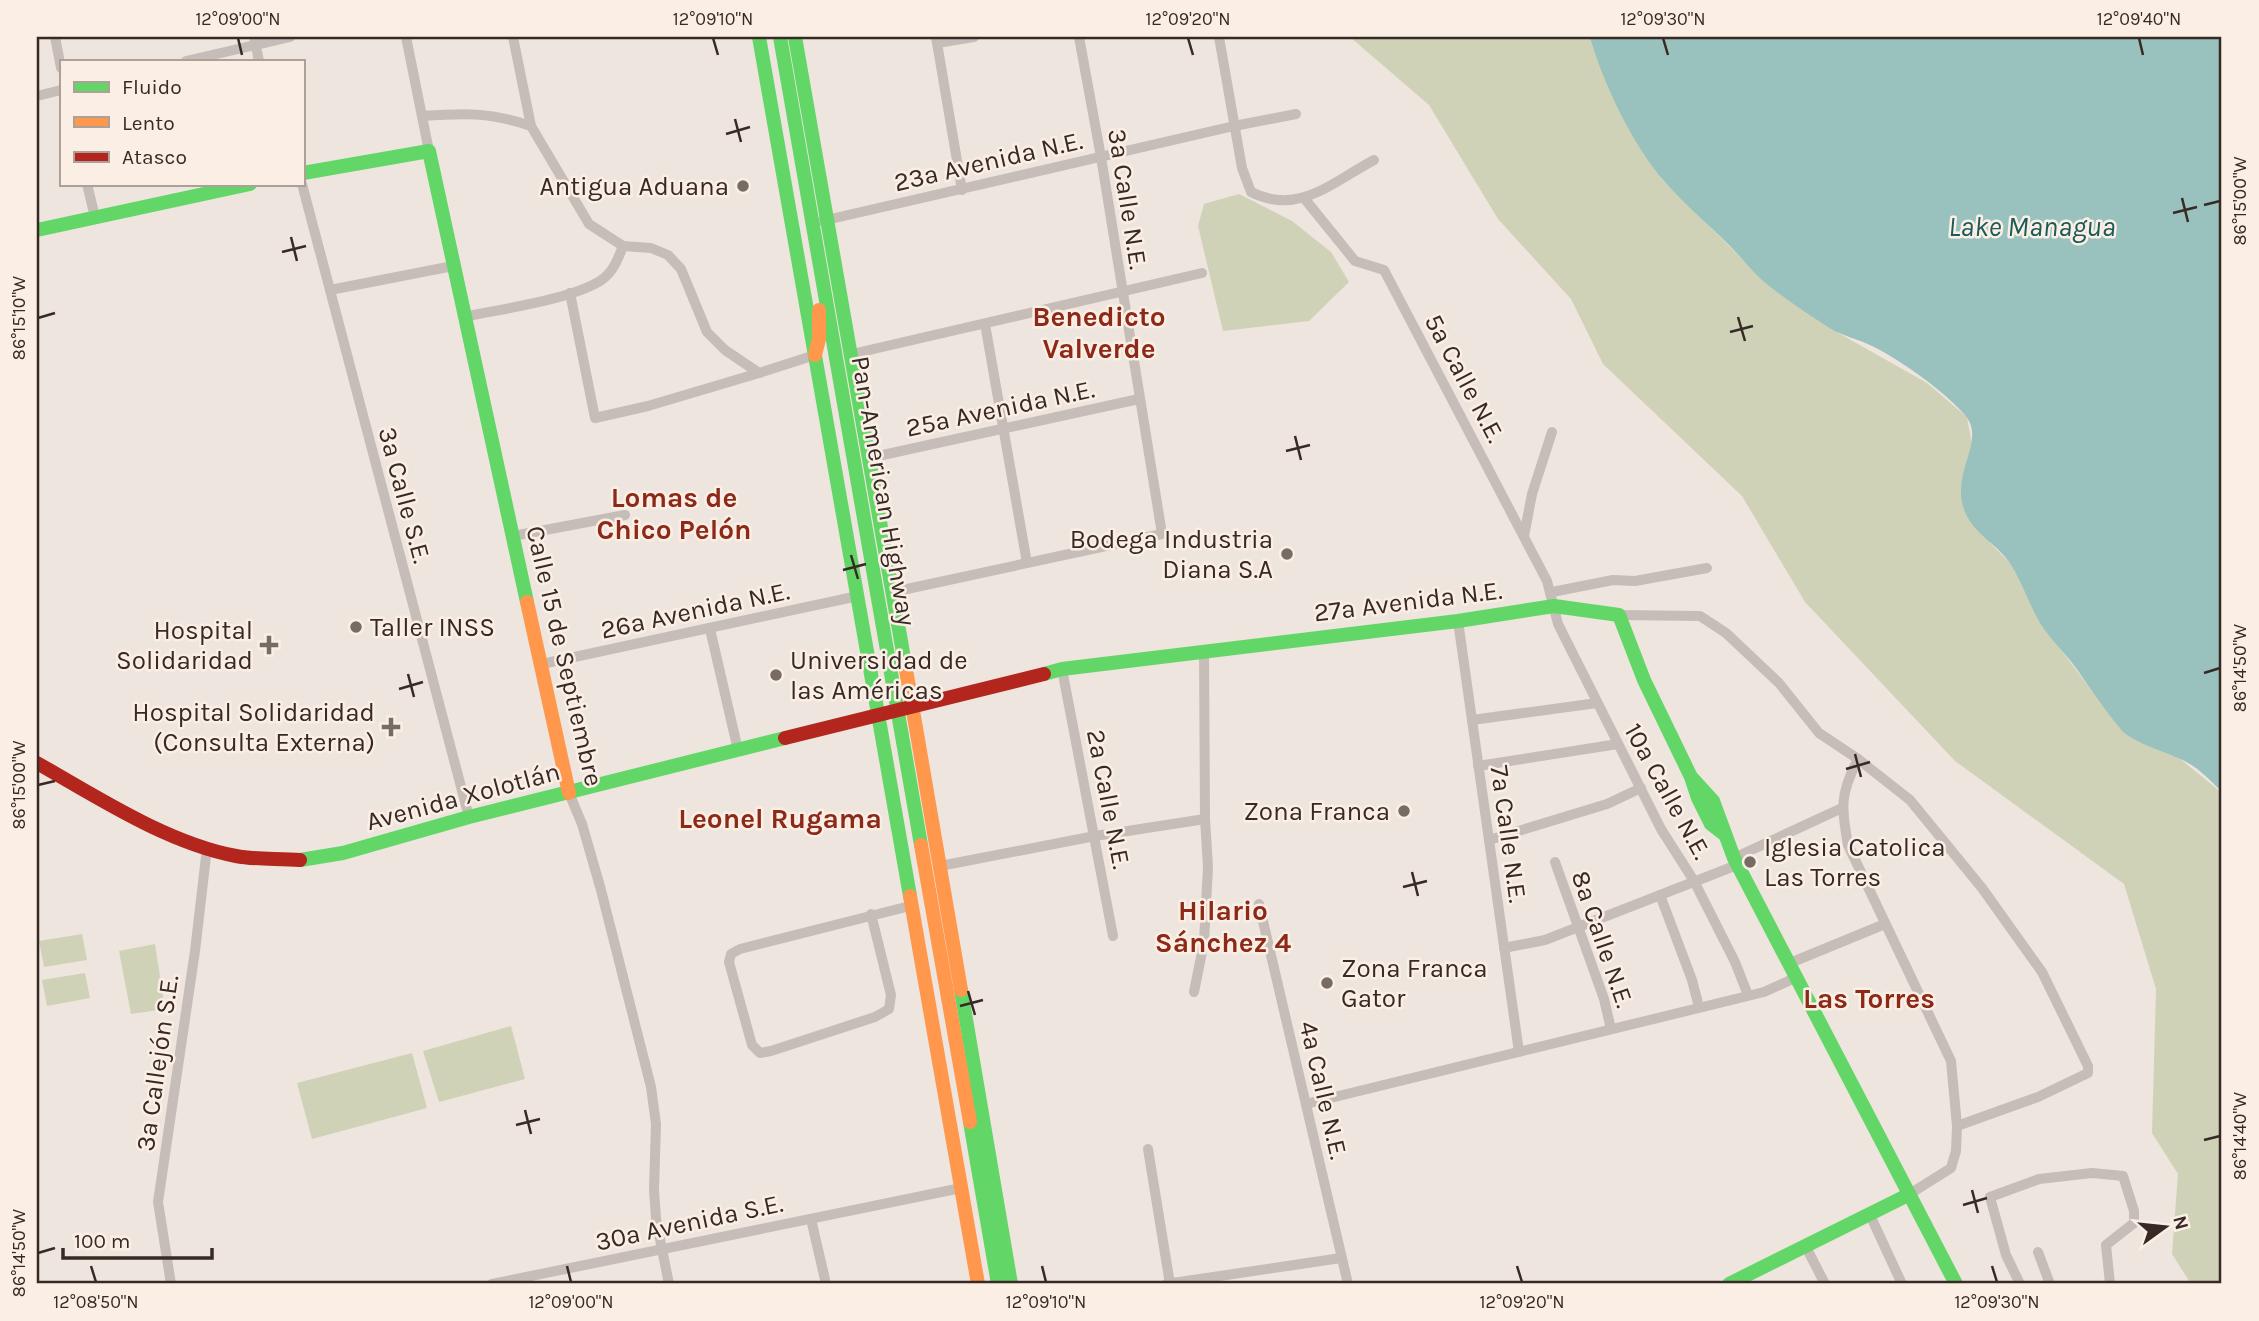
<svg xmlns="http://www.w3.org/2000/svg" width="2259" height="1321" font-family="Karla,sans-serif">
  <style>
    .green { fill: #d0d2b7 }
    .water { fill: #99c1bd }
    .lines { fill: none; stroke-linecap: round; stroke-linejoin: round }
    .street { stroke: #c6bdb8; stroke-width: 10 }
    .fast { stroke: #63d668; stroke-width: 14 }
    .slow { stroke: #ff974d; stroke-width: 14 }
    .jam { stroke: #b3261e; stroke-width: 14 }
    .ticks { fill: none; stroke: #372a26; stroke-width: 2.5 }
    .poi-dot { fill: #776b66; stroke: #fbefe5; stroke-width: 2.5 }
    .labels { text-anchor: middle; stroke-width: 5; stroke-linejoin: round; paint-order: stroke }
    .street-label { font-size: 26px; fill: #372a26; stroke: #fbefe5 }
    .poi-label { font-size: 26px; fill: #372a26; stroke: #fbefe5; text-anchor: end }
    .water-label { font-size: 28px; font-style: italic; fill: #185b59; stroke: #fbefe5 }
    .neighbourhood-label { font-size: 28px; font-weight: bold; fill: #8c2919; stroke: #fbefe5 }
    .neatline { fill: none; stroke: #372a26; stroke-width: 2.5 }
    .ticks-label { font-size: 18px; text-anchor: middle; fill: #372a26 }
  </style>
  <rect width="100%" height="100%" fill="#ede5de"/>
  <g class="green">
    <path d="M1350,37H1591L1662,179L1754,271L1835,331L1927,383L1967,417L1990,543L2010,563L2055,642L2123,732L2178,757L2222,793V1284H2191L2172,1254L2178,1174L2152,1133L2156,989L2124,884L1955,761L1805,602L1742,496L1603,364L1571,299L1498,219L1429,105Z"/>
    <path d="M1239,194L1292,221L1331,252L1349,282L1309,321L1223,331L1198,226L1204,204Z"/>
    <path d="M82,934L87,960L44,967L39,941Z"/>
    <path d="M155,944L165,1009L131,1014L119,951Z"/>
    <path d="M85,973L90,998L47,1006L42,980Z"/>
    <path d="M511,1026L525,1079L439,1102L423,1051Z"/>
    <path d="M412,1053L427,1108L312,1139L297,1083Z"/>
  </g>
  <path class="water" d="M1590,37H2222V792C2209,779 2196,765 2178,758C2158,749 2140,745 2123,732C2105,711 2091,689 2076,668C2065,653 2052,641 2042,626C2030,607 2023,584 2011,565C1999,545 1976,536 1966,514C1947,474 1989,441 1964,414C1944,391 1898,358 1870,345C1858,339 1843,336 1831,329C1808,314 1783,298 1762,280C1750,269 1740,256 1729,245C1708,224 1685,205 1665,182C1633,146 1603,83 1590,37Z"/>
  <g class="lines">
    <g class="street">
      <path d="M55,37L61,68"/>
      <path d="M254,37L259,61"/>
      <path d="M406,37L429,151"/>
      <path d="M513,37L531,126L589,224L623,246L651,248L668,255L681,269L707,332L725,350L759,373L815,355"/>
      <path d="M936,37L962,190"/>
      <path d="M1219,37L1242,168L1251,192C1298,216 1333,182 1374,160"/>
      <path d="M937,43L974,37"/>
      <path d="M186,61L290,37"/>
      <path d="M37,96L61,90"/>
      <path d="M422,116C465,113 490,112 531,126"/>
      <path d="M87,184L95,217"/>
      <path d="M302,184L469,817"/>
      <path d="M1304,198L1355,261L1384,270L1547,581L1558,624L1661,829L1694,881L1735,962L1748,995"/>
      <path d="M822,221L1234,126L1296,114"/>
      <path d="M330,290L453,266"/>
      <path d="M570,293L595,418L648,406L759,373"/>
      <path d="M464,317C501,309 569,300 600,281C613,273 618,259 623,246"/>
      <path d="M985,324L1027,563"/>
      <path d="M852,354L1202,273"/>
      <path d="M869,458L1139,399"/>
      <path d="M513,536L625,515"/>
      <path d="M1524,536L1532,494L1552,432"/>
      <path d="M893,592L1162,534L1101,157L1079,37"/>
      <path d="M1552,592L1613,580L1635,581L1707,568"/>
      <path d="M1619,615L1700,616L1726,633L1779,683L1819,733L1858,759L1910,800L1982,888L2042,972L2088,1066V1073L2038,1097L1957,1126"/>
      <path d="M1458,621L1519,1052"/>
      <path d="M710,629L738,750"/>
      <path d="M542,664L858,596"/>
      <path d="M1062,669L1113,936"/>
      <path d="M1472,720L1597,703"/>
      <path d="M1858,759C1840,794 1841,807 1848,845L1951,1061L1957,1126L1956,1151L1951,1168L1908,1195"/>
      <path d="M1478,766L1618,744"/>
      <path d="M569,793L582,824L601,890L651,1087L656,1124L654,1190L656,1219L669,1284"/>
      <path d="M1489,840L1607,804L1641,788"/>
      <path d="M1734,858L1842,808"/>
      <path d="M1555,862L1604,999L1611,1029"/>
      <path d="M940,866L1095,836L1205,819"/>
      <path d="M1660,895L1692,980L1699,1007"/>
      <path d="M1259,904L1348,1284"/>
      <path d="M871,914L891,995L889,1009L875,1017L771,1051L760,1053L752,1045L729,962L731,954L740,949L910,906"/>
      <path d="M1504,948L1545,940L1737,865"/>
      <path d="M1790,963L1885,924"/>
      <path d="M1194,992L1204,942L1208,867L1205,819L1204,651"/>
      <path d="M1306,1104L1764,992L1797,977"/>
      <path d="M1148,1149L1170,1284"/>
      <path d="M1870,1215L1902,1284"/>
      <path d="M811,1219L826,1284"/>
      <path d="M1806,1247L1825,1284"/>
      <path d="M2038,1252L2050,1284"/>
      <path d="M171,1284L158,1202L195,951L207,848"/>
      <path d="M492,1284L961,1188"/>
      <path d="M1166,1284L1341,1258"/>
      <path d="M2020,1284L2006,1255L1990,1197L2039,1179L2092,1173L2123,1176L2134,1211V1223L2106,1245L2110,1284"/>
    </g>
    <g class="fast">
      <path d="M759,37L910,896"/>
      <path d="M780,37L921,845"/>
      <path d="M795,37L905,664"/>
      <path d="M303,173L429,151L527,602"/>
      <path d="M37,230L250,184"/>
      <path d="M1044,674L1062,669L1458,621L1554,606L1619,615L1644,680L1691,777L1698,798L1711,824L1724,834"/>
      <path d="M1692,778L1713,801L1734,858L1956,1284"/>
      <path d="M300,860L343,853L469,817L785,738"/>
      <path d="M961,990L1011,1284"/>
      <path d="M970,1122L998,1284"/>
      <path d="M1729,1284L1908,1195"/>
    </g>
    <g class="slow">
      <path d="M815,355L819,339V310"/>
      <path d="M527,602L569,793"/>
      <path d="M905,664L961,990"/>
      <path d="M921,845L970,1122"/>
      <path d="M910,896L978,1284"/>
    </g>
    <g class="jam">
      <path d="M785,738L1044,674"/>
      <path d="M37,763C97,797 167,843 236,856C256,860 279,858 300,860"/>
    </g>
  </g>
  <path class="ticks" d="M238,38L242,55M713,38L718,55M1188,38L1193,55M1663,38L1668,55M2139,38L2143,55M735,119L741,142M726,134L750,127M2182,198L2188,222M2204,205L2220,201M2173,213L2197,207M291,237L297,261M282,252L306,246M1738,317L1745,341M38,318L55,313M1730,332L1753,326M1295,436L1301,460M1286,451L1310,445M851,555L858,579M843,570L866,564M2204,673L2220,668M408,674L414,697M399,689L423,682M1855,754L1861,777M1846,769L1870,762M38,785L55,781M1412,872L1418,896M1403,887L1427,881M968,991L975,1015M960,1006L983,1000M525,1110L531,1134M516,1125L540,1119M2204,1140L2220,1136M1972,1190L1978,1213M1963,1205L1987,1198M38,1253L55,1248M91,1266L96,1282M567,1266L571,1282M1042,1266L1046,1282M1517,1266L1522,1282M1992,1266L1997,1282"/>
  <g class="poi-dot">
    <circle cx="743" cy="186" r="7"/>
    <circle cx="1287" cy="554" r="7"/>
    <circle cx="356" cy="627" r="7"/>
    <path d="M265.5 634.5h7v7h7v7h-7v7h-7v-7h-7v-7h7z"/>
    <circle cx="776" cy="675" r="7"/>
    <path d="M387.5 716.5h7v7h7v7h-7v7h-7v-7h-7v-7h7z"/>
    <circle cx="1404" cy="811" r="7"/>
    <circle cx="1750" cy="862" r="7"/>
    <circle cx="1327" cy="983" r="7"/>
  </g>
  <g class="labels">
    <g class="street-label">
      <text transform="translate(988 161) rotate(-13)" y="9">23a Avenida N.E.</text>
      <text transform="translate(1128 199) rotate(81)" y="9">3a Calle N.E.</text>
      <text transform="translate(1465 378) rotate(62)" y="9">5a Calle N.E.</text>
      <text transform="translate(1000 408) rotate(-12)" y="9">25a Avenida N.E.</text>
      <text transform="translate(884 491) rotate(80)" y="9">Pan-American Highway</text>
      <text transform="translate(405 495) rotate(75)" y="9">3a Calle S.E.</text>
      <text transform="translate(1408 601) rotate(-7)" y="9">27a Avenida N.E.</text>
      <text transform="translate(695 610) rotate(-12)" y="9">26a Avenida N.E.</text>
      <text transform="translate(565 656) rotate(77)" y="9">Calle 15 de Septiembre</text>
      <text transform="translate(1668 791) rotate(61)" y="9">10a Calle N.E.</text>
      <text transform="translate(463 796) rotate(-15)" y="9">Avenida Xolotlán</text>
      <text transform="translate(1109 799) rotate(79)" y="9">2a Calle N.E.</text>
      <text transform="translate(1509 834) rotate(82)" y="9">7a Calle N.E.</text>
      <text transform="translate(1603 939) rotate(71)" y="9">8a Calle N.E.</text>
      <text transform="translate(157 1063) rotate(-82)" y="9">3a Callejón S.E.</text>
      <text transform="translate(1324 1090) rotate(77)" y="9">4a Calle N.E.</text>
      <text transform="translate(689 1222) rotate(-12)" y="9">30a Avenida S.E.</text>
    </g>
    <g class="poi-label">
      <text x="729" y="195">Antigua Aduana</text>
      <text x="1273" y="548">Bodega Industria<tspan x="1273" dy="30">Diana S.A</tspan></text>
      <text x="370" y="636" text-anchor="start">Taller INSS</text>
      <text x="253" y="639">Hospital<tspan x="253" dy="30">Solidaridad</tspan></text>
      <text x="790" y="669" text-anchor="start">Universidad de<tspan x="790" dy="30">las Américas</tspan></text>
      <text x="375" y="721">Hospital Solidaridad<tspan x="375" dy="30">(Consulta Externa)</tspan></text>
      <text x="1390" y="820">Zona Franca</text>
      <text x="1764" y="856" text-anchor="start">Iglesia Catolica<tspan x="1764" dy="30">Las Torres</tspan></text>
      <text x="1341" y="977" text-anchor="start">Zona Franca<tspan x="1341" dy="30">Gator</tspan></text>
    </g>
    <g class="water-label">
      <text x="2032" y="236">Lake Managua</text>
    </g>
    <g class="neighbourhood-label">
      <text x="1099" y="326">Benedicto<tspan x="1099" dy="32">Valverde</tspan></text>
      <text x="674" y="507">Lomas de<tspan x="674" dy="32">Chico Pelón</tspan></text>
      <text x="780" y="828">Leonel Rugama</text>
      <text x="1223" y="920">Hilario<tspan x="1223" dy="32">Sánchez 4</tspan></text>
      <text x="1869" y="1008">Las Torres</text>
    </g>
  </g>
  <rect width="2259" height="1321" fill="none" stroke="#fbefe5" stroke-width="77"/>
  <rect x="60" y="60" width="245" height="126" fill="#fbefe5" stroke="#ada099" stroke-width="2"/>
  <rect x="74" y="82" width="35" height="10" fill="#63d668" stroke="#ada099" stroke-width="2"/>
  <text x="122" y="94" font-size="21" fill="#372a26">Fluido</text>
  <rect x="74" y="117" width="35" height="10" fill="#ff974d" stroke="#ada099" stroke-width="2"/>
  <text x="122" y="130" font-size="21" fill="#372a26">Lento</text>
  <rect x="74" y="152" width="35" height="10" fill="#b3261e" stroke="#ada099" stroke-width="2"/>
  <text x="122" y="164" font-size="21" fill="#372a26">Atasco</text>
  <g transform="translate(2165 1227) rotate(75)" stroke="#fbefe5" stroke-width="5" paint-order="stroke">
  <path d="M0-5L12 26L0 18L-12 26Z" fill="#372a26"/>
  <text y="-10" font-size="19" font-weight="bold" text-anchor="middle" fill="#372a26">N</text>
  </g>
  <path d="M63 1248v10h149v-10" fill="none" stroke="#372a26" stroke-width="3.5"/>
  <text x="74" y="1248" font-size="21" fill="#372a26" stroke="#fbefe5" stroke-width="5" paint-order="stroke">100 m</text>
  <rect x="38" y="38" width="2182" height="1244" class="neatline"/>
  <g class="ticks-label">
    <text x="238" y="25">12°09'00"N</text>
    <text x="713" y="25">12°09'10"N</text>
    <text x="1188" y="25">12°09'20"N</text>
    <text x="1663" y="25">12°09'30"N</text>
    <text x="2139" y="25">12°09'40"N</text>
    <text transform="translate(2240 201) rotate(-90)" y="6">86°15'00"W</text>
    <text transform="translate(19 318) rotate(-90)" y="6">86°15'10"W</text>
    <text transform="translate(2240 668) rotate(-90)" y="6">86°14'50"W</text>
    <text transform="translate(19 785) rotate(-90)" y="6">86°15'00"W</text>
    <text transform="translate(2240 1136) rotate(-90)" y="6">86°14'40"W</text>
    <text transform="translate(19 1253) rotate(-90)" y="6">86°14'50"W</text>
    <text x="96" y="1308">12°08'50"N</text>
    <text x="571" y="1308">12°09'00"N</text>
    <text x="1046" y="1308">12°09'10"N</text>
    <text x="1522" y="1308">12°09'20"N</text>
    <text x="1997" y="1308">12°09'30"N</text>
  </g>
</svg>
